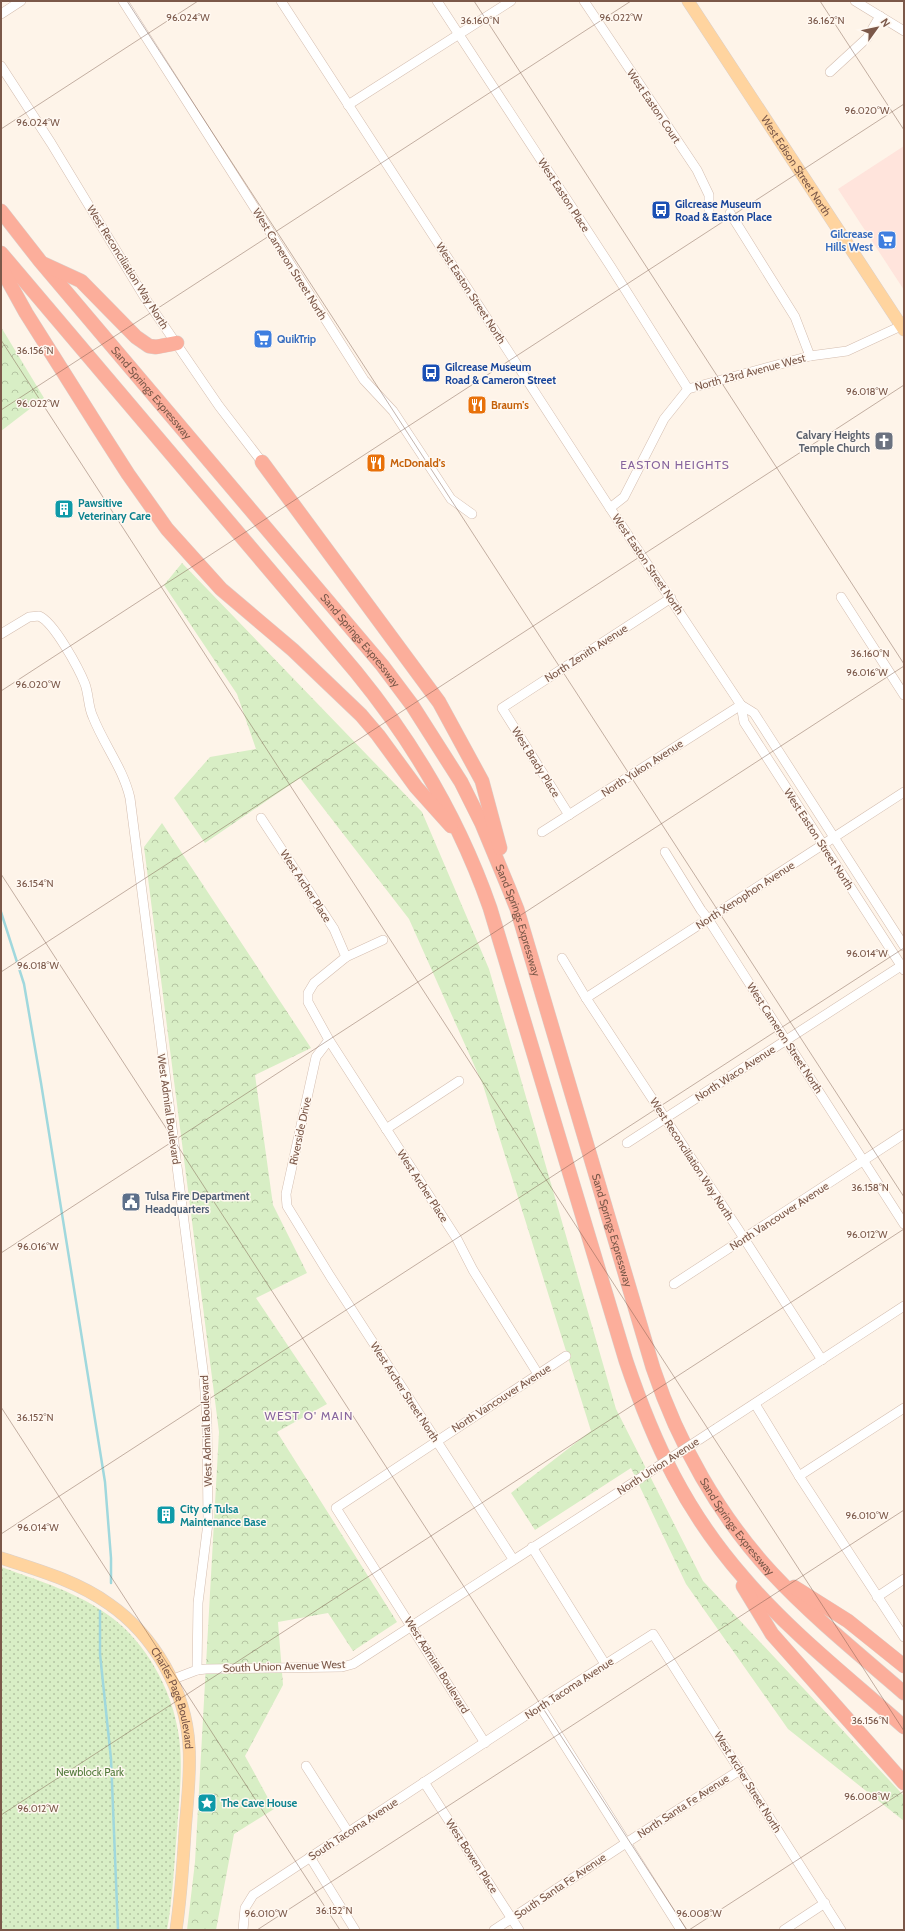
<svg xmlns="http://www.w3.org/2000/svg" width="905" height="1931" font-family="Cabin,sans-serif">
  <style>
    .commercial { fill: #ffe4dc }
    .forest { fill: url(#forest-crowns) }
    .park { fill: url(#park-dots) }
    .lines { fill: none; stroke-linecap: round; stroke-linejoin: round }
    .stream { stroke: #a0d8dd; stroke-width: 2.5 }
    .minor-casing { stroke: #d4bdaf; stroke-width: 10 }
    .major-casing { stroke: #dad0cc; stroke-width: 13 }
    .highway-casing { stroke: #dad0cc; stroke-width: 15 }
    .minor { stroke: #fff; stroke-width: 9 }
    .major { stroke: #ffd49f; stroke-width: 12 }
    .highway { stroke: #fcae9b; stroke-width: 14 }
    .minor-bridge-casing { stroke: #d4bdaf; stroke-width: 10; stroke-linecap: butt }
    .minor-bridge { stroke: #fff; stroke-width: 9 }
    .ticks { fill: none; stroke: #7b5849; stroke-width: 1; stroke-opacity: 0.45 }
    .labels { text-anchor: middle; stroke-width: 3; stroke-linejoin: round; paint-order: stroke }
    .street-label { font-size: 11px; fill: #7b5849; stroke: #fff8f1 }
    .transit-label { font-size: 11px; font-weight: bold; fill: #164399; stroke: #fff8f1; text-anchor: start }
    .shop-label { font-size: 11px; font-weight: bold; fill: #366cbe; stroke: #fff8f1; text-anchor: end }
    .food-label { font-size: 11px; font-weight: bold; fill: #c56008; stroke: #fff8f1; text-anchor: start }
    .worship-label { font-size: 11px; font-weight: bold; fill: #5b616d; stroke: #fff8f1; text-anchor: end }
    .culture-label { font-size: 11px; font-weight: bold; fill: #0d838f; stroke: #fff8f1; text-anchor: start }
    .service-label { font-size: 11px; font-weight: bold; fill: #4e5e75; stroke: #fff8f1; text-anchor: start }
    .park-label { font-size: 11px; fill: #547c3d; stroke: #fff8f1 }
    .neighbourhood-label { font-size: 12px; letter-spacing: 1px; fill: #87659e; stroke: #fff8f1 }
    .ticks-label { font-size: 10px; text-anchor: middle; fill: #7b5849; stroke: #fff8f1; stroke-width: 3; stroke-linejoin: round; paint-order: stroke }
  </style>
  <defs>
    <pattern id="forest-crowns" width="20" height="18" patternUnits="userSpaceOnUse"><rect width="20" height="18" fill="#d8eec5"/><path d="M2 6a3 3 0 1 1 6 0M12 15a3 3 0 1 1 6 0" fill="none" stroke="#b4c4a2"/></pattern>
    <pattern id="park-dots" width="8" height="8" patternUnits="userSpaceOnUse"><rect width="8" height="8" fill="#d8eec5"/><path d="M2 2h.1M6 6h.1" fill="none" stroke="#b4c4a2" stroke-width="1.8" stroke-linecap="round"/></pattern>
  </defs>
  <rect width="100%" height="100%" fill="#fef4e9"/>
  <path class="commercial" d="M904,146V290L838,189Z"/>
  <g class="forest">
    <path d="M1,327L44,398L1,431Z"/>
    <path d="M182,563L422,812L489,969L616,1409L703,1581L904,1796V1821L788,1729L686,1584L631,1468L535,1530L511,1493L591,1431L483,1085L409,919L300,778L205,843L174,798L210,757L256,749L237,694L164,585Z"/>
    <path d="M162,823L311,1048L255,1075L273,1205L307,1273L256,1298L327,1404L277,1432L397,1622L353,1651L328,1613L278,1622L283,1685L245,1756L274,1809L234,1834L216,1930H187L195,1862L219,1432L144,847Z"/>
  </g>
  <path class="park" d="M1,1567C40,1581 77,1592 111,1617C146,1643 171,1688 178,1731C184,1764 179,1798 177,1831C174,1864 173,1897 167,1930H1Z"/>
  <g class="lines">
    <g class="stream">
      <path d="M1,912L24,984L41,1083L105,1482L111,1558V1583"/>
      <path d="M100,1611V1654L111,1759L118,1930"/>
    </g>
    <defs>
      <g id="minor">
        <path d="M123,1L364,380L393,411L451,499L472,514"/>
        <path d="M281,1L610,508L741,705L744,722L904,970"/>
        <path d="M437,1L611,267L688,389"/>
        <path d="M584,1L697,170L709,195V215"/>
        <path d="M855,1L904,31"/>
        <path d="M1,14L21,1"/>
        <path d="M1,66L51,143L145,298L219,406L262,462"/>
        <path d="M830,72L867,38L880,16"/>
        <path d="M348,105L511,1"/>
        <path d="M730,213L795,317L810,356"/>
        <path d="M610,508L624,497L664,419L688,389L810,356L847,351L901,326"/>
        <path d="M841,597L904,695"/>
        <path d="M1,634L29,617L39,616C54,622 79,669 85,684C89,695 88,707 93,717C104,745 123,768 130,798L204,1378L207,1421L208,1523L198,1603L197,1670"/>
        <path d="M741,705L754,713L904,946"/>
        <path d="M569,815L502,708L671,598"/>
        <path d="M261,818L334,929L346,957"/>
        <path d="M542,832L741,705"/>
        <path d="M665,852L701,910L708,919L904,1224"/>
        <path d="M383,940L346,957L314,983L308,993V1002L329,1040L457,1239L473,1270L538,1374"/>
        <path d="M562,958L586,998L738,1229L822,1360"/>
        <path d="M586,998L904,792"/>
        <path d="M329,1040L316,1057L286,1194L287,1206L330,1276L513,1559"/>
        <path d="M386,1129L459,1081"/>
        <path d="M627,1143L904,964"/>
        <path d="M674,1284L904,1134"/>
        <path d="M755,1404L799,1476L904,1637"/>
        <path d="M717,1428L904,1306"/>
        <path d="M799,1476L904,1408"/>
        <path d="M532,1547L605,1664"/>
        <path d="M877,1597L904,1579"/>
        <path d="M171,1680L197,1670L206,1669L342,1667L353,1664L605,1501"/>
        <path d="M540,1706L681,1930"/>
        <path d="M485,1743L336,1508L566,1356"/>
        <path d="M306,1766L348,1832"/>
        <path d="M424,1782L519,1930"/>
        <path d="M310,1857L355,1930"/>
        <path d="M243,1930L245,1908L253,1895L540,1706L653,1634L841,1930"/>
        <path d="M494,1930L626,1843L740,1770"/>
        <path d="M784,1930L825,1903"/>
      </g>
      <g id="major">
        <path id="s1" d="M688,1L904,330"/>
        <path id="s2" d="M1,1558C38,1570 77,1581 109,1604C154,1635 186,1691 189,1746C191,1774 187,1803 185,1831C183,1864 181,1897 176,1930"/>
      </g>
      <g id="highway">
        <path id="s3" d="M1,211L40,261L382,665L412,705L461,782L482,824L509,889L517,909L653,1368C678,1443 719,1516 772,1573C813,1617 859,1654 904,1693"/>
        <path d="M1,253L356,672C414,743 460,822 490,908L626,1361C654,1444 686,1512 744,1578C791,1633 850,1679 904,1727"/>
        <path d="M44,264L81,281L136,337L149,346L156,347L177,343"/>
        <path d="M1,268L26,313L96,424L128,474L167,529L221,589L293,650L361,715L378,735L416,787L451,826"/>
        <path d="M262,462L439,702L482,781L500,848"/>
        <path d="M743,1586L772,1634L904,1783"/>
        <path d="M794,1587L848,1621L904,1666"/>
      </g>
    </defs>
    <use href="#minor" class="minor-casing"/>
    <use href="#major" class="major-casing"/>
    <use href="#highway" class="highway-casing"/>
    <use href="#minor" class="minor"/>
    <use href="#major" class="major"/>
    <use href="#highway" class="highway"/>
    <defs>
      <path id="minor-bridge" d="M605,1501L717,1428"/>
    </defs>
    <use href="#minor-bridge" class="minor-bridge-casing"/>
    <use href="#minor-bridge" class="minor-bridge"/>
  </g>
  <path class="ticks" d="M127,1L904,1197M474,1L904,664M820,1L904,130M1,129L198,1M1,340L904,1731M1,410L631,1M1,691L904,104M1,874L687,1930M1,972L904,385M1,1253L904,666M1,1407L340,1930M1,1534L904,948M1,1815L904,1229M257,1930L904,1510M689,1930L904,1791"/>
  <defs>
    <symbol id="bus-square" viewBox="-11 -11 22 22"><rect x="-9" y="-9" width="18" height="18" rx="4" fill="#1a4fb4" stroke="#fff8f1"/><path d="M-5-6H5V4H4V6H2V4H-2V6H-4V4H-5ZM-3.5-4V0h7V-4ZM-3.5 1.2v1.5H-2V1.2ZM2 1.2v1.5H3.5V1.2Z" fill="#fff"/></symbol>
    <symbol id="supermarket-square" viewBox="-11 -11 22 22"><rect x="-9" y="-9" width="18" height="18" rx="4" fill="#3f7fe0" stroke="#fff8f1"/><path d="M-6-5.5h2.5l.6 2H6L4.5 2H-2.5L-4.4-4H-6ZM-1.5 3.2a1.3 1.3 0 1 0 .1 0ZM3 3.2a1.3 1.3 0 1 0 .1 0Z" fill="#fff"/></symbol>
    <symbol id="restaurant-square" viewBox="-11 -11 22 22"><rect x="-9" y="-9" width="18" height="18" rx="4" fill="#e8710a" stroke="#fff8f1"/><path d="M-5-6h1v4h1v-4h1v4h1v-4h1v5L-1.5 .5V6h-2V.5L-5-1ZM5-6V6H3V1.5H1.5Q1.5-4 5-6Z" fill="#fff"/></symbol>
    <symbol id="church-square" viewBox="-11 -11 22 22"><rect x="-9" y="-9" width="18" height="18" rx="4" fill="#6b7280" stroke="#fff8f1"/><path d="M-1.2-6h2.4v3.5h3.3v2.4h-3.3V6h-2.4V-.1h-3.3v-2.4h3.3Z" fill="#fff"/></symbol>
    <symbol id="building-square" viewBox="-11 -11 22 22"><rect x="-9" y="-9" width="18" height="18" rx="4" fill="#0f9aa8" stroke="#fff8f1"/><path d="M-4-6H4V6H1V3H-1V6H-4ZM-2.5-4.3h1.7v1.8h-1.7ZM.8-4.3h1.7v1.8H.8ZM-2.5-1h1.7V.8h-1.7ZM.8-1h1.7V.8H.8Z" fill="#fff"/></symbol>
    <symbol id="civic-square" viewBox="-11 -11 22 22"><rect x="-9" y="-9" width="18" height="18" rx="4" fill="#5c6f8a" stroke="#fff8f1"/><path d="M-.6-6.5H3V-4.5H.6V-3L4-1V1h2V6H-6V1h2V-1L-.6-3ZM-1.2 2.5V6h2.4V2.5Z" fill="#fff"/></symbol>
    <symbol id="sight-square" viewBox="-11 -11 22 22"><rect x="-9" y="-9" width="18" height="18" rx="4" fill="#0f9aa8" stroke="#fff8f1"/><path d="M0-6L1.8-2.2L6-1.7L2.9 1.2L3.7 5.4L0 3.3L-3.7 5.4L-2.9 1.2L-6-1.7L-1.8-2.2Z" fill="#fff"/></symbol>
  </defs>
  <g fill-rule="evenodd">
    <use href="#bus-square" x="650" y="199" width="22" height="22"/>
    <use href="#supermarket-square" x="876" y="229" width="22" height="22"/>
    <use href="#supermarket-square" x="252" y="328" width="22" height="22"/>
    <use href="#bus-square" x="420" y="362" width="22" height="22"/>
    <use href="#restaurant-square" x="466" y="394" width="22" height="22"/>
    <use href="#church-square" x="873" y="430" width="22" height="22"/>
    <use href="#restaurant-square" x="365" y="452" width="22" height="22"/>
    <use href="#building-square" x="53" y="498" width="22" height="22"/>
    <use href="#civic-square" x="120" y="1191" width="22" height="22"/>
    <use href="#building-square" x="155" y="1504" width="22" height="22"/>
    <use href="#sight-square" x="196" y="1792" width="22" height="22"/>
  </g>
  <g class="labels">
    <g class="street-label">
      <text transform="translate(654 106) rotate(56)" y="4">West Easton Court</text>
      <text dy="4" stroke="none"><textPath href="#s1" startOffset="197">West Edison Street North</textPath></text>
      <text transform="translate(564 195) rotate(57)" y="4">West Easton Place</text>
      <text transform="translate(290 264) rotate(58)" y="4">West Cameron Street North</text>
      <text transform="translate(128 267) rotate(58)" y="4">West Reconciliation Way North</text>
      <text transform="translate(471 293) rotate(57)" y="4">West Easton Street North</text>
      <text transform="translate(750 372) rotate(-15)" y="4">North 23rd Avenue West</text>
      <text dy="4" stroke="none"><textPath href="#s3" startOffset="236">Sand Springs Expressway</textPath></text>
      <text transform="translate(648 564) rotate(56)" y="4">West Easton Street North</text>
      <text dy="4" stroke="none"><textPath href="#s3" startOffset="560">Sand Springs Expressway</textPath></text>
      <text transform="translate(586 653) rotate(-33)" y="4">North Zenith Avenue</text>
      <text transform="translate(536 762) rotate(58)" y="4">West Brady Place</text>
      <text transform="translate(642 768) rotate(-33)" y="4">North Yukon Avenue</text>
      <text transform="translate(819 839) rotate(57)" y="4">West Easton Street North</text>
      <text transform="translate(306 886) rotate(57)" y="4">West Archer Place</text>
      <text transform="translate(745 895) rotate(-33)" y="4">North Xenophon Avenue</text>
      <text dy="4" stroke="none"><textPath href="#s3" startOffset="884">Sand Springs Expressway</textPath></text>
      <text transform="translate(785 1038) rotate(57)" y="4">West Cameron Street North</text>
      <text transform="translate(735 1073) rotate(-33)" y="4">North Waco Avenue</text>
      <text transform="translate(169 1109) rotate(82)" y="4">West Admiral Boulevard</text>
      <text transform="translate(300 1131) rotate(-78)" y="4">Riverside Drive</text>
      <text transform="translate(692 1159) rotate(57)" y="4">West Reconciliation Way North</text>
      <text transform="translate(423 1186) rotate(57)" y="4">West Archer Place</text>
      <text transform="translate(779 1216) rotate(-33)" y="4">North Vancouver Avenue</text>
      <text dy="4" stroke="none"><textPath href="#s3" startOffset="1208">Sand Springs Expressway</textPath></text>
      <text transform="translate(405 1392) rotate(57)" y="4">West Archer Street North</text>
      <text transform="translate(501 1398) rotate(-33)" y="4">North Vancouver Avenue</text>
      <text transform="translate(206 1431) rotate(-92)" y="4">West Admiral Boulevard</text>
      <text transform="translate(658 1466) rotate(-33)" y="4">North Union Avenue</text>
      <text dy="4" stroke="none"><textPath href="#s3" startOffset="1532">Sand Springs Expressway</textPath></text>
      <text transform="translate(437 1665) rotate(58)" y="4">West Admiral Boulevard</text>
      <text transform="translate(284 1666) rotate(-2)" y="4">South Union Avenue West</text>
      <text transform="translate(569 1688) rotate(-33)" y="4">North Tacoma Avenue</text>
      <text dy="4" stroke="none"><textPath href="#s2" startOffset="235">Charles Page Boulevard</textPath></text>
      <text transform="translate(748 1782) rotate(58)" y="4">West Archer Street North</text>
      <text transform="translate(683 1806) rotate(-33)" y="4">North Santa Fe Avenue</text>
      <text transform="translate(353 1829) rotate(-33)" y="4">South Tacoma Avenue</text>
      <text transform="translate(472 1856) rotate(57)" y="4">West Bowen Place</text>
      <text transform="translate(560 1886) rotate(-34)" y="4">South Santa Fe Avenue</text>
    </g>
    <g class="transit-label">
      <text x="675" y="208">Gilcrease Museum<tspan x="675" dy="13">Road &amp; Easton Place</tspan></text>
      <text x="445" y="371">Gilcrease Museum<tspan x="445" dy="13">Road &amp; Cameron Street</tspan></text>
    </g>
    <g class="shop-label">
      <text x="873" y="238">Gilcrease<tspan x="873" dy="13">Hills West</tspan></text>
      <text x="277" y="343" text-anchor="start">QuikTrip</text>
    </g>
    <g class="food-label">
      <text x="491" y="409">Braum's</text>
      <text x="390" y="467">McDonald's</text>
    </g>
    <g class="worship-label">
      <text x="870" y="439">Calvary Heights<tspan x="870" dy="13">Temple Church</tspan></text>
    </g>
    <g class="culture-label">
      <text x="78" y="507">Pawsitive<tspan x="78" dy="13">Veterinary Care</tspan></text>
      <text x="180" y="1513">City of Tulsa<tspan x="180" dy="13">Maintenance Base</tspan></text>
      <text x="221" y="1807">The Cave House</text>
    </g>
    <g class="service-label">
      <text x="145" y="1200">Tulsa Fire Department<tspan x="145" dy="13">Headquarters</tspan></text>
    </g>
    <g class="park-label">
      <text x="90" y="1776">Newblock Park</text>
    </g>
    <g class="neighbourhood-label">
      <text x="675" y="469">EASTON HEIGHTS</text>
      <text x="309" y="1420">WEST O' MAIN</text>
    </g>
  </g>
  <g class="ticks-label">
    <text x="188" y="21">96.024°W</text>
    <text x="621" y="21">96.022°W</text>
    <text x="826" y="24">36.162°N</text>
    <text x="480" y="24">36.160°N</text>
    <text x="867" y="114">96.020°W</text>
    <text x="38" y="126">96.024°W</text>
    <text x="35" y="354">36.156°N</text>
    <text x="867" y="395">96.018°W</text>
    <text x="38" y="407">96.022°W</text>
    <text x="870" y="657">36.160°N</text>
    <text x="867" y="676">96.016°W</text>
    <text x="38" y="688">96.020°W</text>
    <text x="35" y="887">36.154°N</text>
    <text x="867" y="957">96.014°W</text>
    <text x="38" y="969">96.018°W</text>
    <text x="870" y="1191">36.158°N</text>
    <text x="867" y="1238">96.012°W</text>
    <text x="38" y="1250">96.016°W</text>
    <text x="35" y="1421">36.152°N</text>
    <text x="867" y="1519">96.010°W</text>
    <text x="38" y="1531">96.014°W</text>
    <text x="870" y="1724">36.156°N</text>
    <text x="867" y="1800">96.008°W</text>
    <text x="38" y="1812">96.012°W</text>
    <text x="334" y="1914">36.152°N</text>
    <text x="266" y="1917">96.010°W</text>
    <text x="699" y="1917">96.008°W</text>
  </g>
  <rect width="905" height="1931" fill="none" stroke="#7b5849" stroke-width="4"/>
  <g transform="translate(877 28) rotate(57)" stroke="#fff8f1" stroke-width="3" paint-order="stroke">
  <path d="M0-3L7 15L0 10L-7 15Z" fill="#7b5849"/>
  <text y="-6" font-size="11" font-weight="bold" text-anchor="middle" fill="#7b5849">N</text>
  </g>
</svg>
